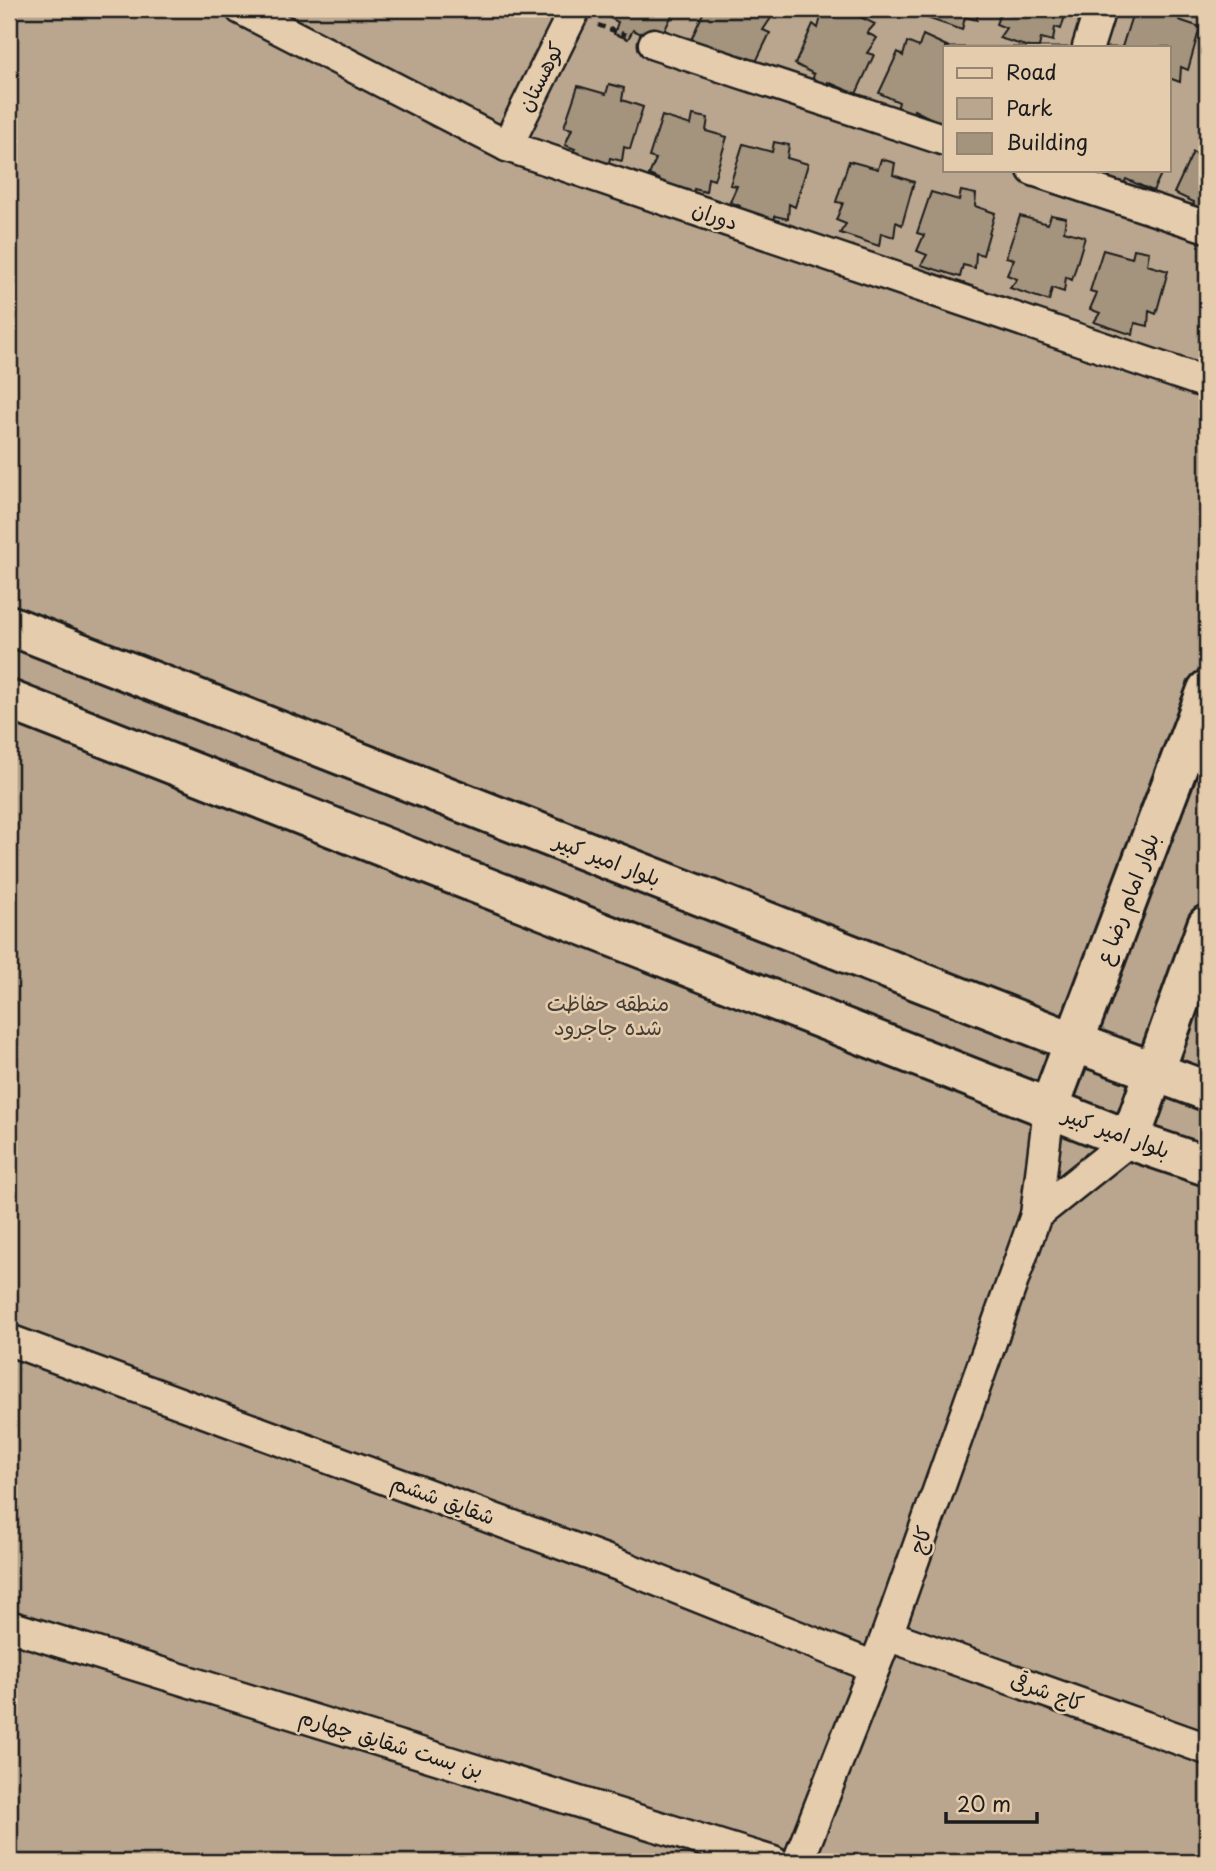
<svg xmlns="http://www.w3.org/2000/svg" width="1216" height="1871" font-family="'Playpen Sans','Playpen Sans Arabic',sans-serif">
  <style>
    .green { fill: #baa68e; stroke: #6b6155; stroke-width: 2; fill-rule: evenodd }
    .building { fill: #a4947e; stroke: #1c1c1c; stroke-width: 2 }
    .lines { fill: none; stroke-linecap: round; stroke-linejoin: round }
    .street-casing { stroke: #1c1c1c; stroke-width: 35 }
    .primary-casing { stroke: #1c1c1c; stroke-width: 44 }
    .path { stroke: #1c1c1c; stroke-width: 4.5; stroke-dasharray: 7 5; stroke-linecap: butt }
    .street { stroke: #e5ccad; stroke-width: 30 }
    .primary { stroke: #e5ccad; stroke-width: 38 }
    .labels { text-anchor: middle; stroke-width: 5; stroke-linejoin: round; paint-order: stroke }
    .street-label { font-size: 21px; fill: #1c1c1c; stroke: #e5ccad }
    .park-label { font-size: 21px; fill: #443e38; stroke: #e5ccad }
  </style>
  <rect width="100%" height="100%" fill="#d9c2a4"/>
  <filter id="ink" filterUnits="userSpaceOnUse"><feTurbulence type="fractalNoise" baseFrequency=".0143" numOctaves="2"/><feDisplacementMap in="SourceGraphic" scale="14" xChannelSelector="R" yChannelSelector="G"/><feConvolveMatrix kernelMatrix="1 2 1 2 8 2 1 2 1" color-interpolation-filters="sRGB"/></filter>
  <g filter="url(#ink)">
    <path class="green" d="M9,9H1207V1862H9ZM945,47H1169V170H945Z"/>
    <g class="building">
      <path d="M600,9H675L659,42L633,30L628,39L614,34L618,22L598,12Z"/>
      <path d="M705,9H764L773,15L763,30L770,33L751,72L690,42Z"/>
      <path d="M837,9H844L875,24L867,33L877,38L867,53L874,55L856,94L828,82L825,91L811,86L814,74L795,64L813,24L818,28L822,13L834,18Z"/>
      <path d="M929,9H978L977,20L965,17L962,30L924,17Z"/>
      <path d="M1002,9H1067L1061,29L1055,27L1053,41L1041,38L1039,47H1029L999,38L1006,28L996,24Z"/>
      <path d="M1134,9H1146L1164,14L1165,9H1181L1179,20L1200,27L1188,70L1181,67L1180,82L1169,78V47H1122Z"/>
      <path d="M923,35L949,47H945V114L940,123L914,110L910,120L896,114L899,102L879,93L898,52L903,56L907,42L919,47Z"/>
      <path d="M609,84L624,88L622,100L643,107L630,149L624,147L622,161L610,158L607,171L568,158L575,149L565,145L572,129L564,127L578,86L606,94Z"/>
      <path d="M693,115L708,118L706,131L727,137L714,180L708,178L706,192L694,189L692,201L653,188L659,179L649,175L656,159L649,157L662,116L691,125Z"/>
      <path d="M1202,141L1207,143V214L1191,215L1194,202L1174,193L1193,152L1199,156Z"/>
      <path d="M774,142L789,145L787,158L808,164L795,207L789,204L788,219L775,216L773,229L734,216L740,206L730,202L737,186L730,185L743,144L772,152Z"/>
      <path d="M881,159L895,163L893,175L914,182L902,225L896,222L894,237L881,233L879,246L840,233L846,224L836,220L843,203L836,202L849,161L878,169Z"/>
      <path d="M1108,170H1163L1153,191L1126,179L1122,188L1108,183L1111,171Z"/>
      <path d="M961,191L976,194L975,206L995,213L983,255L976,253L975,268L963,265L960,277L921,265L927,255L917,251L924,235L917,233L931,192L959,200Z"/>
      <path d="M1051,215L1066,218L1064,231L1085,237L1072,280L1066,277L1064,292L1052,288L1049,301L1010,288L1017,279L1007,275L1014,259L1006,257L1020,216L1048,224Z"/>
      <path d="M1134,249L1149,252L1147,265L1168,271L1156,314L1149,311L1148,326L1135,323L1133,335L1094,322L1100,313L1090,309L1097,293L1090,291L1103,250L1132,258Z"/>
    </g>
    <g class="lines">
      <defs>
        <g id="street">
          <path d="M241,9L507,146L1207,383"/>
          <path d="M654,44L945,140"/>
          <path d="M1088,47L1100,9"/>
          <path d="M507,146L575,9"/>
          <path d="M1033,170L1207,227"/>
          <path d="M1036,1215L1130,1140"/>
          <path d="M9,1340L624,1567L874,1667"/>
          <path d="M9,1626L773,1862"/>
          <path d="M887,1635L1207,1749"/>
          <path d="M798,1862L887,1635L1036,1215L1049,1108"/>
        </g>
        <g id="primary">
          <path d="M9,625L1074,1042L1207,1091"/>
          <path d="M9,700L1130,1140L1207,1166"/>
          <path d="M1049,1108L1207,690"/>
          <path d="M1130,1140L1207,925"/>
        </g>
      </defs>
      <use href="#street" class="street-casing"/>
      <use href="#primary" class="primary-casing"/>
      <path class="path" d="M598,25L626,35"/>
      <use href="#street" class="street"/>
      <use href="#primary" class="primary"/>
    </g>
  </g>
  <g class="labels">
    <g class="street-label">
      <text transform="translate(541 77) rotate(-63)" y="7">کوهستان</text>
      <text transform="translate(715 216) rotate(19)" y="7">دوران</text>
      <text transform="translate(607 860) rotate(21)" y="7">بلوار امیر کبیر</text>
      <text transform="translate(1128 899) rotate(-69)" y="7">بلوار امام رضا ع</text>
      <text transform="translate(1116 1133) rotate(20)" y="7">بلوار امیر کبیر</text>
      <text transform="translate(443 1500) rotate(20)" y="7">شقایق ششم</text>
      <text transform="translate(921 1540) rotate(-70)" y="7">کاج</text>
      <text transform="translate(1047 1692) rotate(20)" y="7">کاج شرقی</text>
      <text transform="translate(391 1744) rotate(17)" y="7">بن بست شقایق چهارم</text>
    </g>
    <g class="park-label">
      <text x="608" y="1011">منطقه حفاظت<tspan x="608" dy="24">شده جاجرود</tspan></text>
    </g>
  </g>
  <rect width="1216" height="1871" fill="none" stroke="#e5ccad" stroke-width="35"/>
  <rect x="18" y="18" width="1181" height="1836" fill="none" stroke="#1c1c1c" stroke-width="2.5" filter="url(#ink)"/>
  <rect x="943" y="46" width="228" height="126" fill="#e5ccad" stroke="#958673" stroke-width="2"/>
  <rect x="957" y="68" width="35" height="10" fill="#e5ccad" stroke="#958673" stroke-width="2"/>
  <text x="1006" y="80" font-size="21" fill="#1c1c1c">Road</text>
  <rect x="957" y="98" width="35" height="21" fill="#baa68e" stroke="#958673" stroke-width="2"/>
  <text x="1006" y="116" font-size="21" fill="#1c1c1c">Park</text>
  <rect x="957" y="133" width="35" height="21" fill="#a4947e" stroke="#958673" stroke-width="2"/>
  <text x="1006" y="150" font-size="21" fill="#1c1c1c">Building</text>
  <path d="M946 1812v10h91v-10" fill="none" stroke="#1c1c1c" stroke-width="3.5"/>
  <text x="957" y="1812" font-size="21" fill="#1c1c1c" stroke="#e5ccad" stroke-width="5" paint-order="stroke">20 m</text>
</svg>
